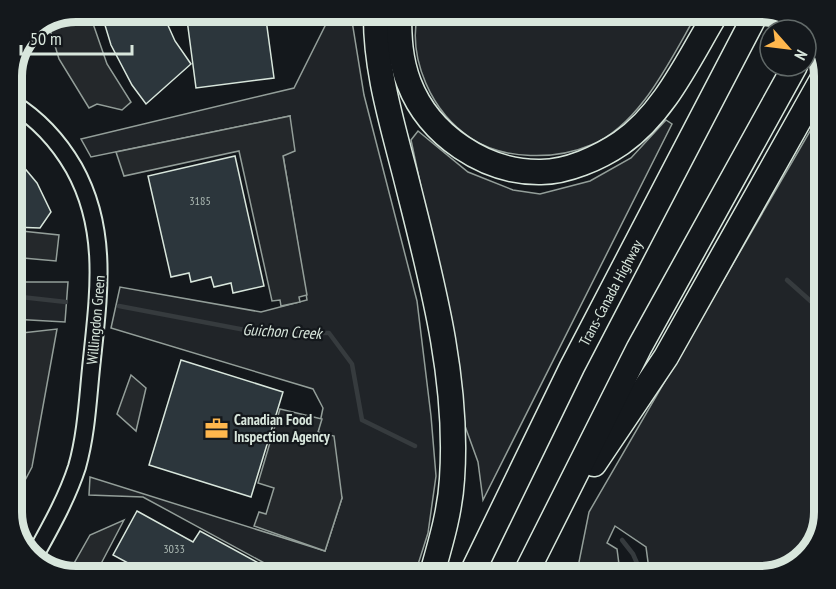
<svg xmlns="http://www.w3.org/2000/svg" width="836" height="589" font-family="'PT Sans Narrow',sans-serif">
  <style>
    .green { fill: #202428; stroke: #939e99; stroke-width: 1.5 }
    .parking { fill: #24282b; stroke: #939e99; stroke-width: 1.5 }
    .lines { fill: none; stroke-linecap: round; stroke-linejoin: round }
    .stream { stroke: #363b3e; stroke-width: 4.5 }
    .building { fill: #2c363c; stroke: #d8e6dc; stroke-width: 1.5 }
    .minor-casing { stroke: #d8e6dc; stroke-width: 20 }
    .highway-casing { stroke: #d8e6dc; stroke-width: 27 }
    .minor { stroke: #14181c; stroke-width: 16 }
    .highway { stroke: #14181c; stroke-width: 24 }
    .labels { text-anchor: middle; stroke-width: 4.5; stroke-linejoin: round; paint-order: stroke }
    .number-label { font-size: 12px; fill: #adbab4 }
    .street-label { font-size: 15px; fill: #d8e6dc; stroke: #14181c }
    .poi-label { font-size: 15px; font-weight: bold; fill: #d8e6dc; stroke: #14181c; text-anchor: start }
    .water-label { font-size: 16px; font-style: italic; fill: #d8e6dc; stroke: #14181c }
    .rim { fill: none; stroke: #d8e6dc; stroke-width: 8 }
  </style>
  <rect width="100%" height="100%" fill="#14181c"/>
  <g class="green">
    <path d="M332,12H354L352,21L364,95L417,301L431,416L436,476L428,533L414,577H290L143,497L89,495L90,477L325,551L342,498L318,432L323,408L313,389L111,328L120,287L261,312L307,300L283,155L290,116L91,157L81,139L294,88Z"/>
    <path d="M418,12H698C672,56 641,125 591,145C556,160 504,160 472,139C432,113 407,59 418,12Z"/>
    <path d="M824,107V512L811,551L759,577H650L646,547L615,526L607,543L617,549L620,572L627,577H576L589,512Z"/>
    <path d="M666,120L672,124L483,500L478,462L465,426L455,348L411,140L418,131L468,172L513,190L540,194L590,181L631,158Z"/>
    <path d="M12,282H68L65,322L12,319Z"/>
  </g>
  <g class="parking">
    <path d="M77,12H89L107,64L131,102L122,110L97,104L89,108L59,59L48,23Z"/>
    <path d="M290,116L295,151L283,156L307,295L299,297L300,302L281,306L280,300L272,301L239,151L124,176L116,152Z"/>
    <path d="M12,230L59,235L56,261L12,257Z"/>
    <path d="M57,329L32,467L12,505L13,334Z"/>
    <path d="M131,375L146,388L136,431L117,414Z"/>
    <path d="M280,409L322,419L318,432L334,436L342,498L325,551L254,526L259,512L266,514L274,488L258,483Z"/>
    <path d="M124,520L94,577L68,574L90,535Z"/>
  </g>
  <g class="lines">
    <g class="stream">
      <path d="M787,280L815,305L824,319"/>
      <path d="M12,296L66,302"/>
      <path d="M119,306L256,332L329,333L352,364L362,420L415,446"/>
      <path d="M622,540L633,554L643,577"/>
    </g>
  </g>
  <g class="building">
    <path d="M162,12L175,41L191,64L146,104L132,85L111,45L101,12Z"/>
    <path d="M186,12H265L274,78L196,88Z"/>
    <path d="M12,153L37,183L51,212L40,228L12,227Z"/>
    <path d="M235,156L264,286L233,293L231,283L214,287L211,277L191,282L189,273L171,277L148,176Z"/>
    <path d="M181,360L283,392L251,497L149,465Z"/>
    <path d="M137,511L193,542L200,531L284,577H154L113,555Z"/>
  </g>
  <g class="lines">
    <defs>
      <path id="minor" d="M12,103C38,119 59,142 74,168C108,229 99,292 92,359C88,394 87,432 77,467C67,498 50,528 34,557"/>
      <g id="highway">
        <path d="M376,12C375,71 393,126 407,182C431,278 459,379 452,479C450,513 440,545 431,577"/>
        <path d="M399,12C399,37 400,60 409,83C429,135 485,173 541,172C567,172 599,158 621,143C665,113 690,56 717,12"/>
        <path d="M806,46L808,44"/>
        <path d="M594,464L666,357L824,76"/>
        <path d="M470,577L572,367L757,12"/>
        <path d="M524,577L639,348L795,66"/>
      </g>
    </defs>
    <use href="#minor" class="minor-casing"/>
    <use href="#highway" class="highway-casing"/>
    <use href="#minor" class="minor"/>
    <use href="#highway" class="highway"/>
  </g>
  <defs>
    <symbol id="office-bare" viewBox="-9 -9 18 18"><path d="M-6-3h4V-5.5h4V-3h4V5H-6ZM-1-4.5V-3h2v-1.5ZM-6 0V1H6V0Z" fill="#ffb74d" stroke="#14181c" stroke-width="2.5" paint-order="stroke"/></symbol>
  </defs>
  <g fill-rule="evenodd">
    <use href="#office-bare" x="200" y="412" width="33" height="33"/>
  </g>
  <g class="labels">
    <g class="number-label">
      <text x="200" y="205">3185</text>
      <text x="174" y="553">3033</text>
    </g>
    <g class="street-label">
      <text transform="translate(611 293) rotate(-62)" y="5">Trans-Canada Highway</text>
      <text transform="translate(96 320) rotate(-85)" y="5">Willingdon Green</text>
    </g>
    <g class="poi-label">
      <text x="234" y="425">Canadian Food<tspan x="234" dy="17">Inspection Agency</tspan></text>
    </g>
    <g class="water-label">
      <text transform="translate(282 331) rotate(3)" y="6">Guichon Creek</text>
    </g>
  </g>
  <path d="M0 0H836V589H0ZM76 22H760A54 54 0 0 1 814 76V512A54 54 0 0 1 760 566H76A54 54 0 0 1 22 512V76A54 54 0 0 1 76 22Z" fill="#14181c" fill-rule="evenodd"/>
  <path class="rim" d="M76 22H760A54 54 0 0 1 814 76V512A54 54 0 0 1 760 566H76A54 54 0 0 1 22 512V76A54 54 0 0 1 76 22Z"/>
  <g transform="translate(788 48) rotate(118)"><circle r="28" fill="#14181c" stroke="#626a69" stroke-width="1.5"/>
  <path d="M0-4.5L10 22L0 15L-10 22Z" fill="#ffb74d"/>
  <text y="-9" font-size="16" font-weight="bold" text-anchor="middle" fill="#d8e6dc">N</text>
  </g>
  <path d="M21 45v9h111v-9" fill="none" stroke="#d8e6dc" stroke-width="3"/>
  <text x="30" y="45" font-size="18" fill="#d8e6dc" stroke="#14181c" stroke-width="4.5" paint-order="stroke">50 m</text>
</svg>
